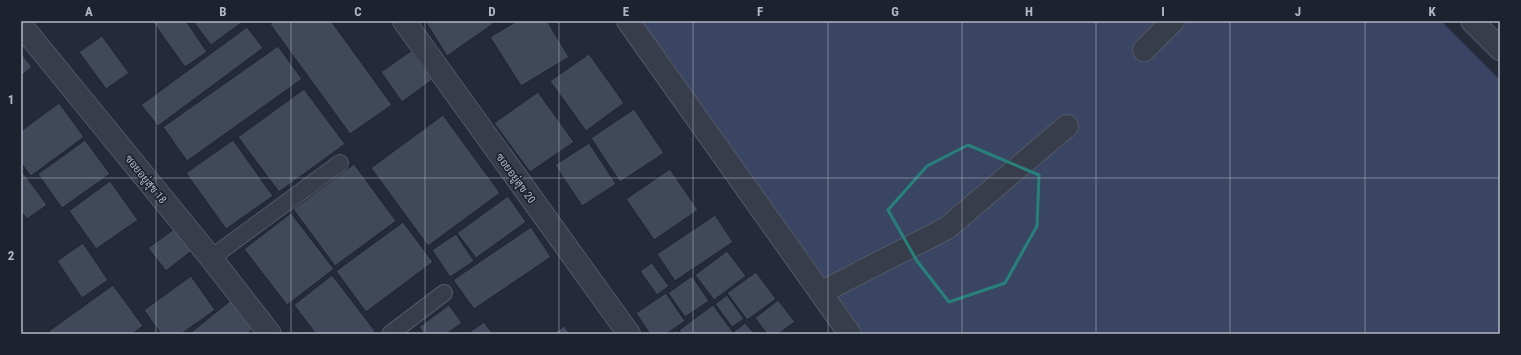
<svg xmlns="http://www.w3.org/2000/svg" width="1521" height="355" font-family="'Roboto Condensed',Sarabun,sans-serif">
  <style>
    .water { fill: #3a4563 }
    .building { fill: #404859; stroke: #1e2431 }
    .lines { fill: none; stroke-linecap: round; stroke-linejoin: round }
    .service-casing { stroke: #525865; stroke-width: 18 }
    .minor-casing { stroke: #525865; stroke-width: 24 }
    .service { stroke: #373d4b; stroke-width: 16 }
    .minor { stroke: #373d4b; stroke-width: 22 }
    .marked { fill: none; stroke: #28807b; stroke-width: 3; stroke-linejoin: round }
    .grid { fill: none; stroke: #b3b8c6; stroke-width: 1; stroke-opacity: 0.55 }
    .labels { text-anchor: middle; stroke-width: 3.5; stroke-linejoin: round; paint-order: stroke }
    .street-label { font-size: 11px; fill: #b3b8c6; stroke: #1d222f }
    .neatline { fill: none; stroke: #b3b8c6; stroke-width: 1.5 }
    .grid-label { font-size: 13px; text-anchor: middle; font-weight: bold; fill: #b3b8c6 }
  </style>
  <rect width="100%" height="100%" fill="#242a3a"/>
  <path class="water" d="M627,21H1441L1500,80V334H851Z"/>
  <g class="building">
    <path d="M152,21H186L207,52L185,67Z"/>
    <path d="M193,21H244L211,45Z"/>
    <path d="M275,21H331L392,105L350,134L270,24Z"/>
    <path d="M425,21H491L493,24L447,56Z"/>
    <path d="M517,21H547L569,57L521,86L490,37Z"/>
    <path d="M247,27L263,48L158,126L141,105Z"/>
    <path d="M102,36L129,73L106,89L79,52Z"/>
    <path d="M278,46L302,79L187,161L163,127Z"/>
    <path d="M411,51L432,80L402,102L381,72Z"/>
    <path d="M21,53L32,67L21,76Z"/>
    <path d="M589,54L624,103L586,131L550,81Z"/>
    <path d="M304,89L345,144L279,192L238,137Z"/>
    <path d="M538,92L574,142L530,172L494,123Z"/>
    <path d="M59,103L84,137L31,176L21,163V131Z"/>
    <path d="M634,109L664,153L620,182L591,138Z"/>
    <path d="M443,115L500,193L428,246L371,168Z"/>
    <path d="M85,140L110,174L62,208L38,174Z"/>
    <path d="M233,140L273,196L226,229L186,173Z"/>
    <path d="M589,143L616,184L582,206L555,165Z"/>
    <path d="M354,164L396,221L335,266L293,209Z"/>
    <path d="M670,169L698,210L654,240L626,199Z"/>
    <path d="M21,170L47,205L27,219L21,211Z"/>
    <path d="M110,181L138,220L96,249L69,211Z"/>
    <path d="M508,196L526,222L476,258L457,233Z"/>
    <path d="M291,213L334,269L287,305L244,249Z"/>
    <path d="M715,215L733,242L675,281L657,254Z"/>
    <path d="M403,222L433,262L366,312L336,271Z"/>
    <path d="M177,227L194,249L166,271L148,248Z"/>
    <path d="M531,227L551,257L474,309L453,280Z"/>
    <path d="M456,234L474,261L450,277L432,250Z"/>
    <path d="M83,243L108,280L82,298L57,261Z"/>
    <path d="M727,251L746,276L714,300L695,275Z"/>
    <path d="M652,263L669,286L657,295L640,271Z"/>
    <path d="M756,272L776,299L747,320L727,293Z"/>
    <path d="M332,275L375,331L371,334H316L294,305Z"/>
    <path d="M191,276L215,310L181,334H161L144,310Z"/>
    <path d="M692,276L709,301L685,317L668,293Z"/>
    <path d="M113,285L143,326L132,334H52L49,331Z"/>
    <path d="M666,293L685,321L666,334H650L636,313Z"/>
    <path d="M727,295L744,319L732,327L715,304Z"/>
    <path d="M235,297L258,325L247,334H189Z"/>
    <path d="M778,300L795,322L778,334H767L755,318Z"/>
    <path d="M449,305L462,323L446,334H424L419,327Z"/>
    <path d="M713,305L733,332L730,334H682L679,330Z"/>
    <path d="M484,322L493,334H467Z"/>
    <path d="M745,323L755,334H731Z"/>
    <path d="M564,326L570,334H553Z"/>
  </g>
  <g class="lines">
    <defs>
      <g id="service">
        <path d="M211,258L340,163"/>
        <path d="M390,334L444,293"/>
      </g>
      <g id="minor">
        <path d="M404,21L629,334"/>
        <path d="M628,21L850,334"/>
        <path d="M1472,21L1500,49"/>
        <path d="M21,25L211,258L270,334"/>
        <path d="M1144,50L1173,21"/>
        <path d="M822,292L947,228L1067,126"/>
      </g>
    </defs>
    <use href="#service" class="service-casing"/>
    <use href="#minor" class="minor-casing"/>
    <use href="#service" class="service"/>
    <use href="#minor" class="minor"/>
  </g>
  <path class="marked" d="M968,145L1039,175L1037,226L1005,283L949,302L917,261L888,210L927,166Z"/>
  <path class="grid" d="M156,21V334M291,21V334M425,21V334M559,21V334M693,21V334M828,21V334M962,21V334M1096,21V334M1230,21V334M1365,21V334M21,178H1500"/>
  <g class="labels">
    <g class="street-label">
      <text transform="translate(516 178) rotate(54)" y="4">ซอยอยู่สุข 20</text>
      <text transform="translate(146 179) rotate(51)" y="4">ซอยอยู่สุข 18</text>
    </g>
  </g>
  <rect width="1521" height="355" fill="none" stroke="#1d222f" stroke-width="44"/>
  <rect x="22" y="22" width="1477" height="311" class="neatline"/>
  <g class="grid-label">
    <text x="89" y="16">A</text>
    <text x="223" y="16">B</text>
    <text x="358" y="16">C</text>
    <text x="492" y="16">D</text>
    <text x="626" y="16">E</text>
    <text x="760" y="16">F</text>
    <text x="895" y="16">G</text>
    <text x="1029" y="16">H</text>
    <text x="1163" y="16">I</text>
    <text x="1298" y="16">J</text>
    <text x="1432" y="16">K</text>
    <text x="11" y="104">1</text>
    <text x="11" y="260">2</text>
  </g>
</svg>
